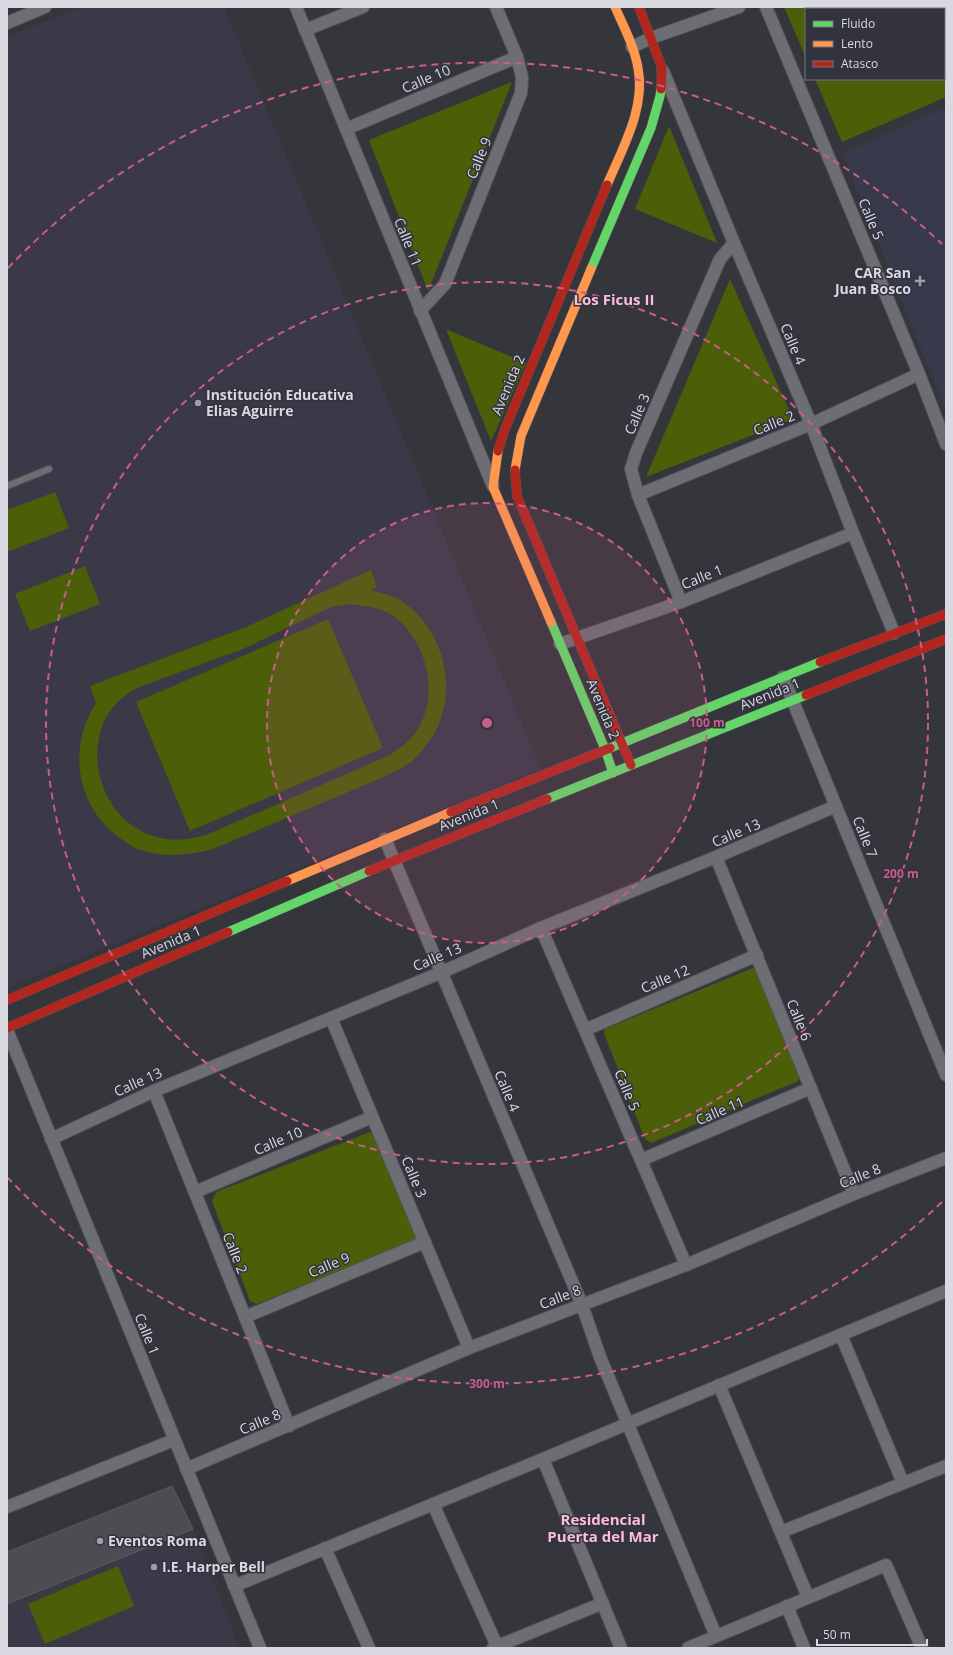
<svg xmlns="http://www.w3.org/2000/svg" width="953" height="1655" font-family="'Open Sans',sans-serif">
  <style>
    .built { fill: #38394a }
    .education { fill: #3b3948 }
    .green { fill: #4b5e08; fill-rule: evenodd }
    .building { fill: #4e4c52; stroke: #5c5b5f }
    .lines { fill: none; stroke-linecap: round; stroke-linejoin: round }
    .lane-casing { stroke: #525359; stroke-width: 8 }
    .street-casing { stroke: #525359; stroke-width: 14 }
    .fast-casing { stroke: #525359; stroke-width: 10 }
    .slow-casing { stroke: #525359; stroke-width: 10 }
    .jam-casing { stroke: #525359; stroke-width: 10 }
    .lane { stroke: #6d6e73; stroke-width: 6 }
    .street { stroke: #6d6e73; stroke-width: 12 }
    .fast { stroke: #63d668; stroke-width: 9 }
    .slow { stroke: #ff974d; stroke-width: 9 }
    .jam { stroke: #b3261e; stroke-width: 9 }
    .ring { fill: none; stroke: #ca5c8a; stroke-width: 2; stroke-dasharray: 7 5 }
    .poi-dot { fill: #9fa0a7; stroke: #32333f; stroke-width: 1.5 }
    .labels { text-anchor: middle; stroke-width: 3; stroke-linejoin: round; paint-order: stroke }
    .street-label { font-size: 14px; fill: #d8d9e1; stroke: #32333f }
    .poi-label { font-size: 14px; font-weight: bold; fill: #d8d9e1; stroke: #32333f; text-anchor: start }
    .neighbourhood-label { font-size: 15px; font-weight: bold; fill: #fcbedc; stroke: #32333f }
    .centre { fill: #ca5c8a; stroke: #32333f; stroke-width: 2 }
    .ring-label { font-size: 12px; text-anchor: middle; font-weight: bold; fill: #ca5c8a; stroke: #32333f; stroke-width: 3; stroke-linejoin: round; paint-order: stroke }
  </style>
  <rect width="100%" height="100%" fill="#35363c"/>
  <path class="built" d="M946,107V410L842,153Z"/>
  <g class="education">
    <path d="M81,7H224L541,769L7,988V37Z"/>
    <path d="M193,1529L239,1648H7V1604Z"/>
  </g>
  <g class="green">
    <path d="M784,7H946V97L842,142L815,79H944V9H806V58Z"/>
    <path d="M512,82L428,291L369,140Z"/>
    <path d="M669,126L717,243L635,209Z"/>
    <path d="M730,279L793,419L646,477Z"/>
    <path d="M446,329L526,363L491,441Z"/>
    <path d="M55,492L69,528L7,552V510Z"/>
    <path d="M85,566L100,604L30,631L15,594Z"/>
    <path d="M371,570L377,587L371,590C381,593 391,595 400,600C439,625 455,675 441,718C437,733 425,748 414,759C406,767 396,771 386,776L213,849C189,855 168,858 144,851C135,849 127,843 120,838C76,807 67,747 96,703L90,686L246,627ZM351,604C363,606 381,607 392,615C424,638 437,683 423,719C417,735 403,747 388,756L206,835C193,838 181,841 167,839C91,830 69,716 142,686L243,649L331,607Z"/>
    <path d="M328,619L383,748L190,831L136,702Z"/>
    <path d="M753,968L759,972L800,1075L798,1081L651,1143L645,1139L604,1033L605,1029Z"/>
    <path d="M370,1132L374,1135L417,1235L415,1240L257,1304L250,1301L212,1201L216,1192Z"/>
    <path d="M118,1566L134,1606L45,1644L28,1604Z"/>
  </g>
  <path class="building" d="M172,1486L193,1529L7,1604V1552Z"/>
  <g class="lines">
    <defs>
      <path id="lane" d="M7,486L49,469"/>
      <g id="street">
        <path d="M296,7L493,486"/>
        <path d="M766,7L919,374L946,444"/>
        <path d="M7,23L45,7"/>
        <path d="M305,30L363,7"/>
        <path d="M632,47L651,38L739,7"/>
        <path d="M663,71L734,243L811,424L853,533L894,633"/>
        <path d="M346,129L517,57"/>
        <path d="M420,311L445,284L521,93L522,77L517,57L496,7"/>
        <path d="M638,495L811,424L919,374"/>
        <path d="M681,602L638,495L631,469L636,453L720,259L734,243"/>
        <path d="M560,644L681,602L853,533"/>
        <path d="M783,677L946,1075"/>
        <path d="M385,839L582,1305L600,1357L716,1636"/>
        <path d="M716,857L854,1194"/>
        <path d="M541,928L686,1265"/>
        <path d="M331,1018L469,1348"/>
        <path d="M7,1030L260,1648"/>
        <path d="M585,1030L757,955"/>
        <path d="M154,1091L289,1426"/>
        <path d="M51,1139L154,1091L440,973L541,928L716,857L836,806"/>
        <path d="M641,1160L811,1088"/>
        <path d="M195,1192L372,1117"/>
        <path d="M245,1317L425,1242"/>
        <path d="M841,1335L903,1483"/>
        <path d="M719,1385L808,1597"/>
        <path d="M543,1459L621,1648"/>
        <path d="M186,1469L469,1348L686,1265L854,1194L946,1158"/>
        <path d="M433,1504L497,1646"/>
        <path d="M7,1507L174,1440"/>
        <path d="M781,1532L946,1466"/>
        <path d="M325,1548L369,1648"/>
        <path d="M234,1586L543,1459L946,1291"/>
        <path d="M787,1606L804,1648"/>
        <path d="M493,1648L603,1603"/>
        <path d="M688,1648L886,1565L922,1648"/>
      </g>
      <g id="fast">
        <path d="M591,269L651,128L660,96L661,89"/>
        <path d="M551,622L605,749L613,773"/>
        <path d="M610,748L820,662"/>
        <path d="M547,799L806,695"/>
        <path d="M228,932L369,871"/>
      </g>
      <g id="slow">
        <path d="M607,185C622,149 646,108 638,68C634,46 624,27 615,7"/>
        <path d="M498,451L493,487L551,622"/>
        <path d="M515,470L521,436L591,269"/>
        <path d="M287,881L451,812"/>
      </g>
      <g id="jam">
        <path d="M639,7L662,68L661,89"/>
        <path d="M498,451L505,429L607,185"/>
        <path d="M515,470L517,496L631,765"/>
        <path d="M820,662L946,614"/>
        <path d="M806,695L946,639"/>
        <path d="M451,812L610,748"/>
        <path d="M369,871L547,799"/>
        <path d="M7,1000L287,881"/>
        <path d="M7,1028L228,932"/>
      </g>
    </defs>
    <use href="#lane" class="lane-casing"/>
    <use href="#street" class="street-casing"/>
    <use href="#fast" class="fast-casing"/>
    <use href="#slow" class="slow-casing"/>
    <use href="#jam" class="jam-casing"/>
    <use href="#lane" class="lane"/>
    <use href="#street" class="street"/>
    <use href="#fast" class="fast"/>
    <use href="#slow" class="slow"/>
    <use href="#jam" class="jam"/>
  </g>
  <circle cx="487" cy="723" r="220" fill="#ca5c8a" fill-opacity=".12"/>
  <g class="ring">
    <circle cx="487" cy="723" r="220"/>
    <circle cx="487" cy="723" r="441"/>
    <path d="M942 1202A661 661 0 0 1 8 1178M8 268A661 661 0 0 1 942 244"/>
  </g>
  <g class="poi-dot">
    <path d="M918 275h4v4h4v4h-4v4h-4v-4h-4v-4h4z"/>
    <circle cx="198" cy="403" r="4"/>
    <circle cx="100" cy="1541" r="4"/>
    <circle cx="154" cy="1567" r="4"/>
  </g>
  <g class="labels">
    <g class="street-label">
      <text transform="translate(426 79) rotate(-23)" y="5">Calle 10</text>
      <text transform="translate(479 158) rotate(-68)" y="5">Calle 9</text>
      <text transform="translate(871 219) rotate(67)" y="5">Calle 5</text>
      <text transform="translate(408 242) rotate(68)" y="5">Calle 11</text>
      <text transform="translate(793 344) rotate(67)" y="5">Calle 4</text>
      <text transform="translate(508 385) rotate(-67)" y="5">Avenida 2</text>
      <text transform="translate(637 414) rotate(-67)" y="5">Calle 3</text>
      <text transform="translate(774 423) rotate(-22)" y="5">Calle 2</text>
      <text transform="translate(702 577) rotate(-22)" y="5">Calle 1</text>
      <text transform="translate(770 694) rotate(-22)" y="5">Avenida 1</text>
      <text transform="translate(603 709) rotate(67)" y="5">Avenida 2</text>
      <text transform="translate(469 815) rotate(-22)" y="5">Avenida 1</text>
      <text transform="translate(736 833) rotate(-23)" y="5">Calle 13</text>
      <text transform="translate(865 837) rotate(68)" y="5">Calle 7</text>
      <text transform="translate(171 942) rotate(-23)" y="5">Avenida 1</text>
      <text transform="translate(437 957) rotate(-23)" y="5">Calle 13</text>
      <text transform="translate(665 979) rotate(-23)" y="5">Calle 12</text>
      <text transform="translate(799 1020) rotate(68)" y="5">Calle 6</text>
      <text transform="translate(138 1082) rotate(-24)" y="5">Calle 13</text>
      <text transform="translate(627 1090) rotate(67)" y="5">Calle 5</text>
      <text transform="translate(507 1091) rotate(67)" y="5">Calle 4</text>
      <text transform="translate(720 1111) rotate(-23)" y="5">Calle 11</text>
      <text transform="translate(278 1141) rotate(-23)" y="5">Calle 10</text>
      <text transform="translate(860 1176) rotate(-22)" y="5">Calle 8</text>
      <text transform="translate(414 1177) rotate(67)" y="5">Calle 3</text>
      <text transform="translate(235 1253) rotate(68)" y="5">Calle 2</text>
      <text transform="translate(329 1265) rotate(-23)" y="5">Calle 9</text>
      <text transform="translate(560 1297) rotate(-21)" y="5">Calle 8</text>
      <text transform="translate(147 1334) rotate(68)" y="5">Calle 1</text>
      <text transform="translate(260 1422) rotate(-23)" y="5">Calle 8</text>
    </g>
    <g class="poi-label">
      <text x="911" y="278" text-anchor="end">CAR San<tspan x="911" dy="16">Juan Bosco</tspan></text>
      <text x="206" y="400">Institución Educativa<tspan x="206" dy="16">Elias Aguirre</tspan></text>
      <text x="108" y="1546">Eventos Roma</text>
      <text x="162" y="1572">I.E. Harper Bell</text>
    </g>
    <g class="neighbourhood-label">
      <text x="614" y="305">Los Ficus II</text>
      <text x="603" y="1525">Residencial<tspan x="603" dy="17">Puerta del Mar</tspan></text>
    </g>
  </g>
  <circle cx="487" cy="723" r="6" class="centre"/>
  <g class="ring-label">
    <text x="707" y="727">100 m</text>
    <text x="901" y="878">200 m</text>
    <text x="487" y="1388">300 m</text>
  </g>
  <rect width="953" height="1655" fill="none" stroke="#d8d9e1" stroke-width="16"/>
  <rect x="805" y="8" width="140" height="72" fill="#32333f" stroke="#747580"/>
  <rect x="813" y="21" width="20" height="6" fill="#63d668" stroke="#747580"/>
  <text x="841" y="28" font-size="12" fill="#d8d9e1">Fluido</text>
  <rect x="813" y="41" width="20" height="6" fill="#ff974d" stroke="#747580"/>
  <text x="841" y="48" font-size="12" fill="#d8d9e1">Lento</text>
  <rect x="813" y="61" width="20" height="6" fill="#b3261e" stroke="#747580"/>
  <text x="841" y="68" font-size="12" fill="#d8d9e1">Atasco</text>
  <path d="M817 1639v6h110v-6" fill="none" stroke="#d8d9e1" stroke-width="2"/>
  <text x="823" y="1639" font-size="12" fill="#d8d9e1" stroke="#32333f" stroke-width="3" paint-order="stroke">50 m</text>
</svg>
